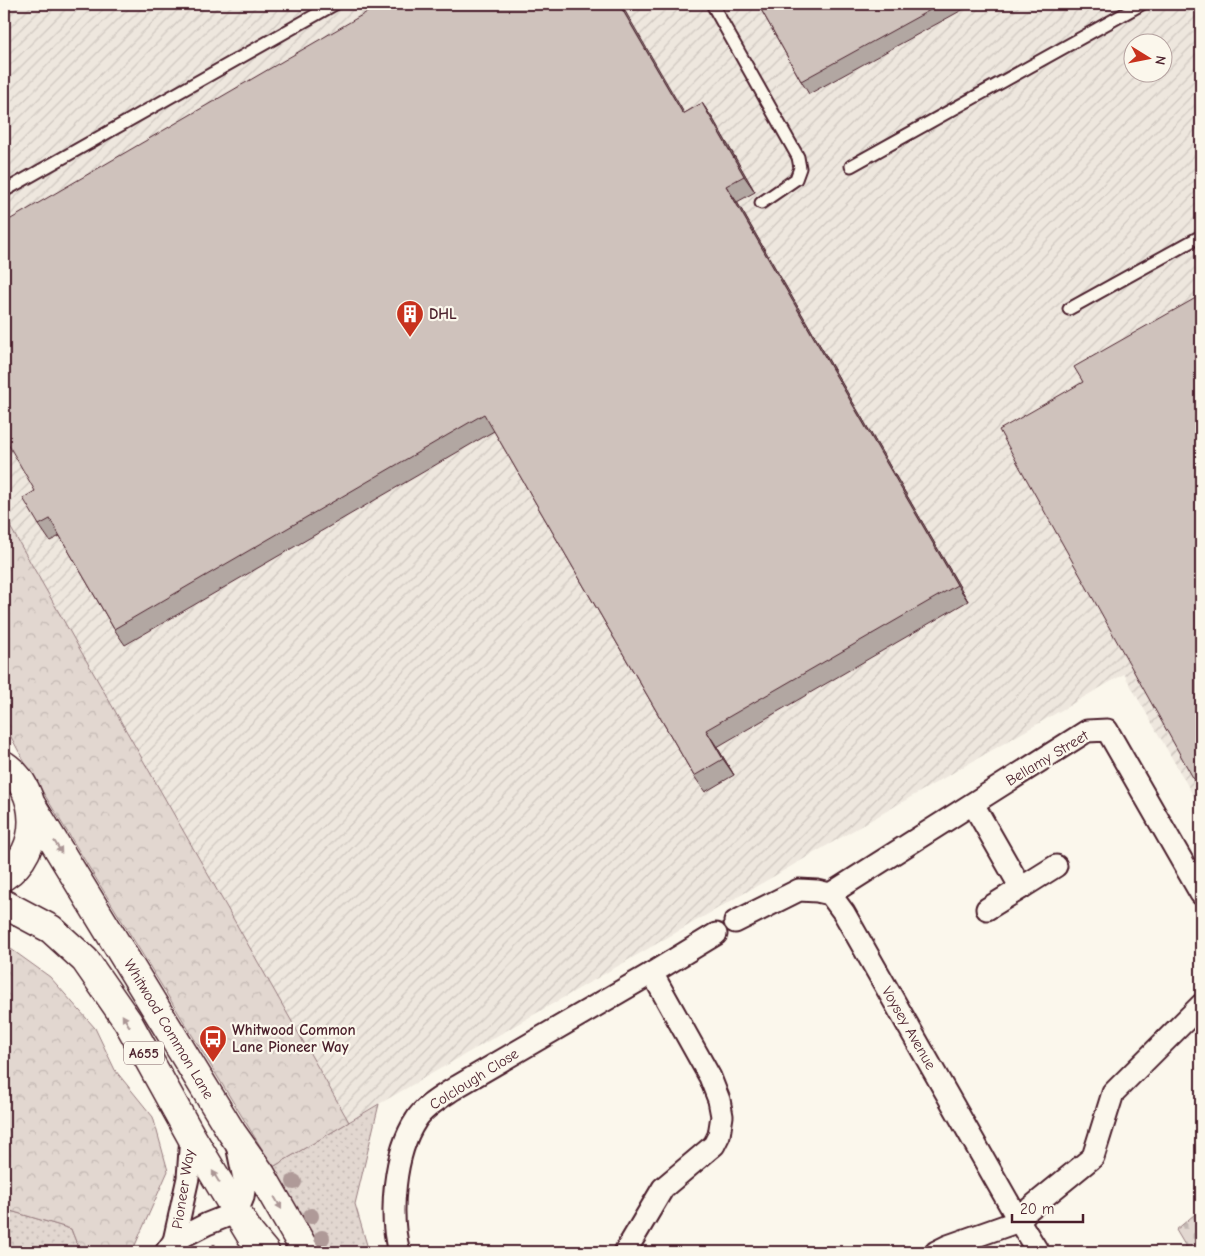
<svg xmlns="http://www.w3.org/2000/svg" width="1205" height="1256" font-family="'Comic Neue',sans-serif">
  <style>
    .industrial { fill: url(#industrial-furrows); fill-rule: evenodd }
    .grass { fill: url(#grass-dots); stroke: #967b7e }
    .forest { fill: url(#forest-crowns); stroke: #967b7e }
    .cemetery { fill: url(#cemetery-stones); stroke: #967b7e }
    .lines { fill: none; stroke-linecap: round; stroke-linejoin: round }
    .service-casing { stroke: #4a1f2b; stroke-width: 15 }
    .minor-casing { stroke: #4a1f2b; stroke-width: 25 }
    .primary-casing { stroke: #4a1f2b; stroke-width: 31 }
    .path { stroke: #4a1f2b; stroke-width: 3; stroke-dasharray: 1 4; stroke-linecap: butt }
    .service { stroke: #fbf7ec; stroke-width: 11 }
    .minor { stroke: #fbf7ec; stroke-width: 21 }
    .primary { stroke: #fbf7ec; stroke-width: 28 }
    .tree { fill: #af9a98 }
    .wall { fill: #b2a7a2; stroke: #4a1f2b }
    .shaded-wall { fill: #918884; stroke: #4a1f2b }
    .building { fill: #cfc2bc; stroke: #4a1f2b }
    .oneway { fill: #ab9695 }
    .labels { text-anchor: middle; stroke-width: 4.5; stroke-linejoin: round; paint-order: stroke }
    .shield { fill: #fbf7ec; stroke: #7f6065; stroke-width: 1 }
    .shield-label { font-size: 14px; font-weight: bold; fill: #4a1f2b }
    .poi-label { font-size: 15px; font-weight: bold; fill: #4a1f2b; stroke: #fbf7ec; text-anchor: start }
    .street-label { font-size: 15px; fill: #4a1f2b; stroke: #fbf7ec }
  </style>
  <defs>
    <pattern id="industrial-furrows" width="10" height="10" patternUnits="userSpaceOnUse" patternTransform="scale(1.25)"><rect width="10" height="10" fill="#eee7de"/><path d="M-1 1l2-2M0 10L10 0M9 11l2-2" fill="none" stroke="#cec6bf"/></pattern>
    <pattern id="grass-dots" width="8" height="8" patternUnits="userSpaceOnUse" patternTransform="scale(1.25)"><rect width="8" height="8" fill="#e2d7d0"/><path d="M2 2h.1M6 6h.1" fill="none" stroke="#c3b8b3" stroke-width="1.8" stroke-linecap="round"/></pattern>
    <pattern id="forest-crowns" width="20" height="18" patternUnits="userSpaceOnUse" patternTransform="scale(1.25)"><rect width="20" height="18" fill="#e2d7d0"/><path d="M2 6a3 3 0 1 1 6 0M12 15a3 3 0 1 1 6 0" fill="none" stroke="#c3b8b3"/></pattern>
    <pattern id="cemetery-stones" width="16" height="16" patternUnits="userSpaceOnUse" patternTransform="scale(1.25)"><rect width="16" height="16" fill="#e2d7d0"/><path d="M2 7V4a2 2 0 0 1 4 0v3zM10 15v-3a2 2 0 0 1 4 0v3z" fill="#c3b8b3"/></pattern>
  </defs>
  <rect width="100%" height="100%" fill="#fbf7ec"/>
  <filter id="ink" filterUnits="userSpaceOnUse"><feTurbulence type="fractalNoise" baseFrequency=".02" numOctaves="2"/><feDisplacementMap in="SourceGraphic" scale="10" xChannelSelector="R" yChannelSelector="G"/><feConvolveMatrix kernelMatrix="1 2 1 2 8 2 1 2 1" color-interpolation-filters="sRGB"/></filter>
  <g filter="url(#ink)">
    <path class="industrial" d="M4,4H1201V809L1124,674L379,1104L273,1167L4,724ZM1132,42H1162V72H1132Z"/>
    <g class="grass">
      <path d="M379,1104L355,1204L369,1252H319L273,1167Z"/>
      <path d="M4,1209L71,1229L80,1252H4Z"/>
    </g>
    <g class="forest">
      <path d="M4,516L349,1122L273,1167L25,763L4,724Z"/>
      <path d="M4,944L50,977L95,1028L115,1070L153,1117L168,1171L132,1252H80L71,1229L4,1209Z"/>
    </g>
    <path class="cemetery" d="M1201,1209V1252H1189L1176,1230Z"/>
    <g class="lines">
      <defs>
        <g id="service">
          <path d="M712,4L798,157L800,168L796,179L761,203"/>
          <path d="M851,166L1142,4"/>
          <path d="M4,191L335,4"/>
          <path d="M1069,309L1201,236"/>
        </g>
        <g id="minor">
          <path d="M973,804L1021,888L1056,866"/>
          <path d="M830,894L1087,731L1107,730L1201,894"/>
          <path d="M987,909L1021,888"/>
          <path d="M735,922L799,890L817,891L830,894L844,913L1019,1221L1038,1252"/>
          <path d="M1019,1221L1028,1210L1093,1157L1113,1093L1201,1005"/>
          <path d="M174,1241L188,1178L191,1136"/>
          <path d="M166,1252L174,1241L207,1224L237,1212L243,1197L245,1184L237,1145"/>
          <path d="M399,1252C389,1215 394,1153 416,1120C424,1106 445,1095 458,1086L652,973L716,934"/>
          <path d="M625,1252L663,1188L714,1145L719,1135L722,1116L719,1100L710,1077L652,973"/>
          <path d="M936,1252L948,1246L1019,1221"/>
        </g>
        <g id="primary">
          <path d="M4,765C41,790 43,851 4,876"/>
          <path d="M32,806L232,1133L261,1174L306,1252"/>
          <path d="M4,904L51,929L85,960L128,1022L191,1136L250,1234L265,1252"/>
        </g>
      </defs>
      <use href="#service" class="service-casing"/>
      <use href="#minor" class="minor-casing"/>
      <use href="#primary" class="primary-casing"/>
      <path class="path" d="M214,1244V1247L227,1252"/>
      <use href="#service" class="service"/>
      <use href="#minor" class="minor"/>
      <use href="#primary" class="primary"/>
    </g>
    <g class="tree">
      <circle cx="294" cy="1182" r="8"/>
      <circle cx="311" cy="1216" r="8"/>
      <circle cx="322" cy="1238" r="8"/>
    </g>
    <g class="wall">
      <path d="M758,4H973L809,94L801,81Z"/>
      <path d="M702,103L713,119L755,192L737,202L968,601L717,747L734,775L705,792L694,776L494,431L125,645L114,629L60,536L50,541L39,525L35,491Z"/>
    </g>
    <g class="shaded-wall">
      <path d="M619,4H621L694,130L683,114Z"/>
      <path d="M702,103L713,119L755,192L744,176Z"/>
      <path d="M726,186L737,202L968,601L957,585Z"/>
      <path d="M706,730L717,747L734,775L723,759Z"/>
    </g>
    <g class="building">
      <path d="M381,4H619L683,114L702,103L744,176L726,186L957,585L706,730L723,759L694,776L484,414L114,629L50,519L39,525L23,498L35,491L4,437V223Z"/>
      <path d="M758,4H941L801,81Z"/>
      <path d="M1201,295V792L999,430L1083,382L1074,367Z"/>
    </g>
    <defs><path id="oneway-solid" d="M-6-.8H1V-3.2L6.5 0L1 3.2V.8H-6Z" transform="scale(1.25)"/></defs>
    <g class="oneway">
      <use href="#oneway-solid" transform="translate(58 847) rotate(58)"/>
      <use href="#oneway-solid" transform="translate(126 1021) rotate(-122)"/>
      <use href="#oneway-solid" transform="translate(216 1177) rotate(-121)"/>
      <use href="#oneway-solid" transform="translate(278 1203) rotate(60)"/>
    </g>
  </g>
  <defs>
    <symbol id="building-pin" viewBox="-11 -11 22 30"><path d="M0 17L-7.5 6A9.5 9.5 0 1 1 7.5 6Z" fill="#c8321e" stroke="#fbf7ec"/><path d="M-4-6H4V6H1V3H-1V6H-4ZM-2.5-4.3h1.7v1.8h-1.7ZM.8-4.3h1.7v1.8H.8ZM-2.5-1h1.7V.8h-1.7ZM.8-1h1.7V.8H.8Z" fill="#fff"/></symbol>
    <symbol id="bus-pin" viewBox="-11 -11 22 30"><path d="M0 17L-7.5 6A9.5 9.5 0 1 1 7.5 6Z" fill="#c8321e" stroke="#fbf7ec"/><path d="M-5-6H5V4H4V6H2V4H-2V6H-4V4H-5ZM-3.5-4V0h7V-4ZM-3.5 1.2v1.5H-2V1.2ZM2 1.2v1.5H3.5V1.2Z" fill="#fff"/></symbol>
  </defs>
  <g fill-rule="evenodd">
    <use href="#building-pin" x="394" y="298" width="32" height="43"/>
    <use href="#bus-pin" x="197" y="1023" width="32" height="43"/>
  </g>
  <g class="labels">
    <rect class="shield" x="124" y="1041.5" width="40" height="23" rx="4"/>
    <g class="shield-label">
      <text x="144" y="1058">A655</text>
    </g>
    <g class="poi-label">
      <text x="429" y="319">DHL</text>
      <text x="232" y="1035">Whitwood Common<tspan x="232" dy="17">Lane Pioneer Way</tspan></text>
    </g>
    <g class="street-label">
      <text transform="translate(1047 758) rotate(-31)" y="5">Bellamy Street</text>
      <text transform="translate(909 1028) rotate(60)" y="5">Voysey Avenue</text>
      <text transform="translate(169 1029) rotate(59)" y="5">Whitwood Common Lane</text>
      <text transform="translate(474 1079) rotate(-32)" y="5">Colclough Close</text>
      <text transform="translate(183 1189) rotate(-81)" y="5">Pioneer Way</text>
    </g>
  </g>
  <rect width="1205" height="1256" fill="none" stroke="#fbf7ec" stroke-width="20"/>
  <rect x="10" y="10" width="1185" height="1236" fill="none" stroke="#4a1f2b" stroke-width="2" filter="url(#ink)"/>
  <g transform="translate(1148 58) rotate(100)"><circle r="24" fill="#fbf7ec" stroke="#b4a19f"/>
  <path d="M0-4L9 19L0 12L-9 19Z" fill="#c8321e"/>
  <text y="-8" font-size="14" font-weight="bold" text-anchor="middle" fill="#4a1f2b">N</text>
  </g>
  <path d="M1012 1214v8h71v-8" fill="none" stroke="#4a1f2b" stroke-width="2.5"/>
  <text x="1020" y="1214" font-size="15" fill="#4a1f2b" stroke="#fbf7ec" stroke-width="4" paint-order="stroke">20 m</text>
</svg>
